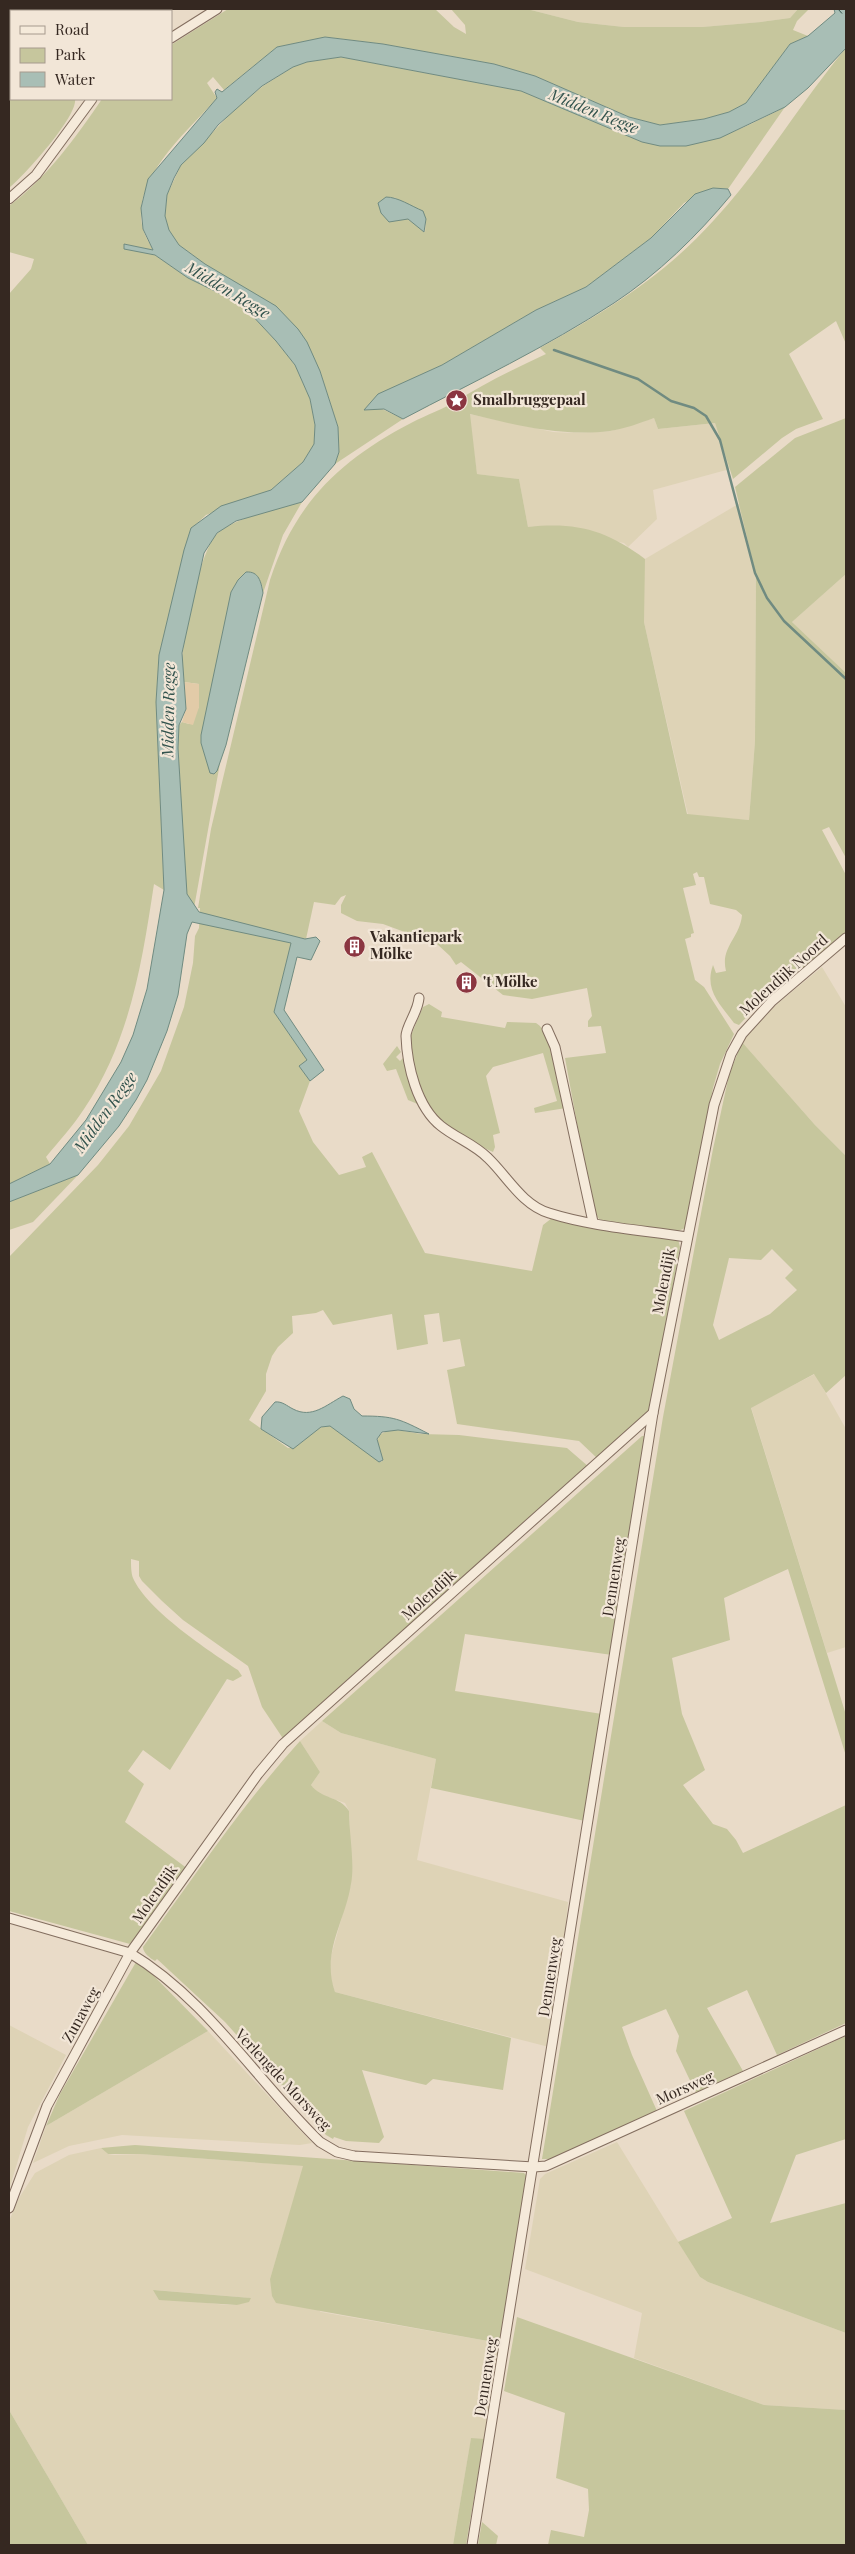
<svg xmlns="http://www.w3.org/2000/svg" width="855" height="2554" font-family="'Playfair Display',serif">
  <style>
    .farmland { fill: #ded3b6; fill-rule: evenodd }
    .green { fill: #c6c69d; fill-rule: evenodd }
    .sand { fill: #e2cba8 }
    .water { fill: #a8beb5; stroke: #708b81 }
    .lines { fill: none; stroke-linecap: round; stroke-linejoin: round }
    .stream { stroke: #708b81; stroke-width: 2.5 }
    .ferry { stroke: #32534d; stroke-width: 1; stroke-dasharray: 6 5; stroke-linecap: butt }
    .minor-casing { stroke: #836e5f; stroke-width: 11 }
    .minor { stroke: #f5eada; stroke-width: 9 }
    .labels { text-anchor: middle; stroke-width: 4.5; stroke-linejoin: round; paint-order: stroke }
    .poi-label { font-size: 15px; font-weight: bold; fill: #352821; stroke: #f2e6d7; text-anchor: start }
    .street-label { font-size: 15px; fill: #352821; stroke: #f2e6d7 }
    .water-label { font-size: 16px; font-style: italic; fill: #32534d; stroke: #f2e6d7 }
  </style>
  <rect width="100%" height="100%" fill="#e9dbc8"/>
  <g class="farmland">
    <path d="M527,9H798L790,18L761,22L702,27H624L578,22Z"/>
    <path d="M469,414L553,432L575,433L611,431L654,418L658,429L715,423L730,469L653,490L657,519L628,547L624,543L542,526L528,527L519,479L477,474Z"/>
    <path d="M740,503L756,575L755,741L749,820L688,815L644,622L642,589L645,559Z"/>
    <path d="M846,574V673L792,622Z"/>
    <path d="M822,967L846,1007V1156L815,1125L742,1042L748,1032L776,1005Z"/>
    <path d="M815,1374L846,1429V1647L827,1653L751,1407Z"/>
    <path d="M322,1721L341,1733L436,1759L417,1860L568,1902L561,1973L549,2047L335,1992L329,1975L331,1956L351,1884L349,1811L345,1803L316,1793L311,1785L320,1772L300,1741Z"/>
    <path d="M9,2025L66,2055L28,2127L9,2190Z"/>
    <path d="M208,2031L312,2143L300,2145L122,2135L69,2146L33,2163L46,2126Z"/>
    <path d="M617,2142L700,2277L708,2282L846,2333V2410L764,2405L634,2358L642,2313L525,2269L540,2179L545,2174Z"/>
    <path d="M101,2148L108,2154L114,2155L140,2154L304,2166L270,2279L321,2312L488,2341L499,2355L484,2439H471L453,2545H88L9,2410V2221L19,2198L35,2173L69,2155ZM154,2290L227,2296L250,2298L237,2305H227L188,2301Z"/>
  </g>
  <g class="green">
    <path d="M9,9H160L159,11H11V53H9Z"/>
    <path d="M228,9H435L454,27L466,34L465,25L451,9H527L578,22L624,27H702L761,22L790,18L798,9H809L797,21L793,30L808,36L790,44L746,103L729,112L704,119L660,125L629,117L535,76L494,64L383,44L326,37L277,47L224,90L213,77L207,83L217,98C188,131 129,180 143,229C145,236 150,244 153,250L124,244L155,255L188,278L235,301L248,311L276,341L295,365L310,399L315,425L314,444L303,462L271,490L206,515L191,529L188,538L159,655L156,702L164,890L154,884C142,963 130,1041 84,1109C73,1126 59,1141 46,1157L50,1164L9,1184V294L31,269L34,259L9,252V206C46,179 76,137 102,99H171V45Z"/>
    <path d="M846,48V344L836,321L789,354L823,419L796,429L782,438L733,479L715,423L658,429L654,418C640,423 624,429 610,431C562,437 515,425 470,414L477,474L519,479L528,527C577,522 606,530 645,559L644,622L687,814L749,820L755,741L756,575L735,487L795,438L846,418V574L792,622L846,673V858L829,827L822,830L846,875V932L760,1003L739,1025L734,1023C720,1004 704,990 713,965L716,973L726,971C720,947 740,938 742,915L736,910L710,904L704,877H699L697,872L693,874L696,885L683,888L694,933L691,934V937L685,939L695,980L704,987L734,1034L720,1064L713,1088L685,1228L676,1232L608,1223L599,1219L593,1211L565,1058L606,1053L601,1026L588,1027V1021L592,1016L587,988L532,999L503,995L461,962L456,965L450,956L437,944L383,924L357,921L341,913V905L346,895L341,897L335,905L314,902L306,939L293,936L274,1012L307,1060L299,1066L310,1081L299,1111L313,1142L339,1175L366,1167L362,1157L372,1152L425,1253L532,1271L543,1225L552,1218L678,1239L680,1247L652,1402L647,1413L598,1459L579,1441L457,1424L447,1370L465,1366L460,1339L443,1342L439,1313L424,1315L428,1344L397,1350L392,1314L333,1325L323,1310L316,1313L292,1316L293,1333L278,1347L272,1356L266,1374V1391L249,1420L288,1448C306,1447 312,1424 330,1426L381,1462L383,1460L377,1444L379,1435L389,1430H398L421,1434L459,1435L567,1448L589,1467L284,1740L262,1707L248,1666L183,1620L162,1601L142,1581L139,1576V1561L131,1559C131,1565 131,1573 133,1578C147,1610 209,1651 238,1670L242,1676L233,1681L227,1679L170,1770L143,1750L128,1771L144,1784L125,1822L188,1869L130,1944L9,1911V1257L98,1165L129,1126L161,1071L184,1007L193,963L195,936L199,928L200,908H198L211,829L270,580C295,503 340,460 411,423C426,415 446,408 458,400C485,383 516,368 546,354L540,348C606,311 663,277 714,220C763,167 800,103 846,48Z"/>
    <path d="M341,57L521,91L642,142C699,153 735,132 785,107L728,189L713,188L684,203L651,238L586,287L536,310L442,365L378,395L365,410L380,408L403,419L335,464L339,452L338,427L320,371L205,264L179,245L169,230L165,216L167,195L181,165L237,107L263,86L293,67L307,62ZM394,197L426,219L425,232L408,219Z"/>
    <path d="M9,69L11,70V99H75C78,116 24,176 9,188Z"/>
    <path d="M302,502L283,535L263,593L262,585L246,572L238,580L231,592L217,771L220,763L194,908L187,894L185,876L178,748L179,725L182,722L189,724L199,707V684L184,682L182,664C183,638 200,546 219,532C239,517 278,508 302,502Z"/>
    <path d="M429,1004L442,1012L441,1017L505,1028L507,1022L536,1023C555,1034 561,1087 566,1108L535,1113L534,1108L557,1101L543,1053L493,1067L486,1076L500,1133L493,1135L495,1147L493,1152L473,1143L444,1123L432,1113L418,1090L409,1040L423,1007Z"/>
    <path d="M742,1042L815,1125L846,1156V1375L826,1393L814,1374L751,1408L846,1715V1756L788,1569L724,1598L730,1640L672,1658L682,1714L705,1770L683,1785L713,1824L727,1829L736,1840L743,1853L846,1805V2023L777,2055L747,1990L707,2008L743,2071L696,2093L676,2051L679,2036L666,2009L622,2027L632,2055L657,2111L550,2159H542L663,1417L713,1149L729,1075ZM772,1249L793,1270L785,1278L797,1290L770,1314L719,1340L713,1325L729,1258L761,1260Z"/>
    <path d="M397,1046L401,1052L396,1057L400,1061L405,1056L420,1105L408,1100L396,1069L387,1071L383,1064Z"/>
    <path d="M78,1175L33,1222L9,1230V1202Z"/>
    <path d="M642,1436H646L612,1655L465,1634L455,1691L602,1714L585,1821L431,1788L436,1759L341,1733L322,1721Z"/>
    <path d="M300,1741L320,1772L311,1785C321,1799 340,1796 349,1811C349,1833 355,1864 351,1884C345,1922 321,1952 335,1992L511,2038L503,2090L433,2079L426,2085L362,2070L384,2137L379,2143L346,2141L334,2137L333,2139L326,2135L225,2022L157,1959L155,1961C150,1958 143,1953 143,1947C194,1877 242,1805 300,1741Z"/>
    <path d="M136,1962L148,1970L208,2031L46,2126L60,2094Z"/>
    <path d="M846,2036V2139L796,2155L770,2223L846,2203V2333L708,2282L700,2277L678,2242L732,2218L684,2111Z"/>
    <path d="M135,2145L524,2173L528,2177L499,2355L488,2341L276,2303L272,2296L270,2279L303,2166L140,2154H108L101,2148Z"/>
    <path d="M153,2290L251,2298L249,2302L237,2305L159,2300Z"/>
    <path d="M517,2317L764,2405L846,2410V2545H548L551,2530L584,2537L589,2510L588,2489L556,2478L565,2413L504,2391Z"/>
    <path d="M9,2410L88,2545H9Z"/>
    <path d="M471,2438L484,2439L466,2545H453Z"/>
    <path d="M482,2522L498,2536L496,2545H478Z"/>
  </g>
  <path class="sand" d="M184,682L199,684V707L193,725L182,722L186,709Z"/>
  <g class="water">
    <path d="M834,9H846V48L808,88L785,107L720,138L686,146H660L642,142L521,91L341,57L307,62L293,67L262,86L218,125L204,143L181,165L174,178L167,195L165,216L169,230L179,245L205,264L276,306L298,329L307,342L320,371L338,427L339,452L335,464L302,502L236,521L217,533L204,553L182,653L186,709L179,725L178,748L187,894L199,912L305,939L316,937L320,941L311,960L297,957L284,1010L324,1070L310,1081L299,1066L307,1060L274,1012L291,943L192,922L187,934L178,995L167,1031L147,1080L136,1100L119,1126L78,1175L9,1202V1184L50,1164L86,1120L121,1062L133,1035L147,989L164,890L156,702L159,655L184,550L191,528L221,506L271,490L303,462L314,444L315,425L310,399L295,365L276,341L248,311L235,301L188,278L155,255L124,249V244L153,250L143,229L141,208L148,179L217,98L215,92L217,89L222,92L277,47L325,37L383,44L494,64L535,76L629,117L660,125L704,119L729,112L746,103L790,44L808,36L835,13Z"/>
    <path d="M713,188L728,189L731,195C697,236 658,274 614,303C547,347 473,382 403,419L384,409L364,410L378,394L442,365L536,310L586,287L651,238L695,194Z"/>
    <path d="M386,197C398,197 411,206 423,211L426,219L424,232L408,219L389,222L381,213L378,203Z"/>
    <path d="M246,572C259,571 261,582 263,593L226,745L217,771L214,774L210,773L201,743V735L231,592L238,580Z"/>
    <path d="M343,1396L350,1399L354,1409L362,1416C394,1416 400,1419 429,1434L398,1430L382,1432L377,1439L383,1460L379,1462L330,1426L321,1427L293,1449L261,1429L262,1417L275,1402C282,1401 287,1406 293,1409C312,1419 326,1405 343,1396Z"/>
  </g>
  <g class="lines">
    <path class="stream" d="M554,350L638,379L671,401L694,408L706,416L720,440L755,573L767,598L784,621L846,679"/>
    <path class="ferry" d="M838,9L846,18"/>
    <defs>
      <g id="minor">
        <path d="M171,38L217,9"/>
        <path d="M9,63L11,64"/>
        <path d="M9,199L36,175L92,99"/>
        <path d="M419,998C418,1012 406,1026 406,1036C407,1066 417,1107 441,1126C456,1138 474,1144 488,1158C507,1176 522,1205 549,1213C593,1227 642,1230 687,1237"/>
        <path d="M547,1029L555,1047L593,1222"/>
        <path d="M653,1413L283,1744L258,1774L130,1953C207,1999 257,2081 320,2142L337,2152L354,2156L534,2167L546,2166L846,2030"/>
        <path d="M9,1918L130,1953L47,2106L9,2208"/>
        <path d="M472,2545L653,1413L714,1105L731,1054L742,1034L772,1001L846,938"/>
      </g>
    </defs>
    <use href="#minor" class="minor-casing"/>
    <use href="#minor" class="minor"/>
  </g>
  <defs>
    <symbol id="sight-disc" viewBox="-11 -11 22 22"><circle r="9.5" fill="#8b3641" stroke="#f2e6d7"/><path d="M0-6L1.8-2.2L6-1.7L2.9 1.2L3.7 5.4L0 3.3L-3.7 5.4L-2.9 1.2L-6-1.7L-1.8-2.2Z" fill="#fff"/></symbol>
    <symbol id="building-disc" viewBox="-11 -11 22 22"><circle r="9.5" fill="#8b3641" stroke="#f2e6d7"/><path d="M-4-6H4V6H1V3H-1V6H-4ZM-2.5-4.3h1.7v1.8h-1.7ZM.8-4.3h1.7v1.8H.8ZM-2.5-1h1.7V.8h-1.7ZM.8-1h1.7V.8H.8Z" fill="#fff"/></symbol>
  </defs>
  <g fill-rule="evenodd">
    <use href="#sight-disc" x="444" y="388" width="25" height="25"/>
    <use href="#building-disc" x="342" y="934" width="25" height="25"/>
    <use href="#building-disc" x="454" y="970" width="25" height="25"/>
  </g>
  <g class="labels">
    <g class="poi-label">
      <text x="473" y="405">Smalbruggepaal</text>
      <text x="370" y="942">Vakantiepark<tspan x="370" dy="17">Mölke</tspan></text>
      <text x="483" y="987">'t Mölke</text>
    </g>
    <g class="street-label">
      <text transform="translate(784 975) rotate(-42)" y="5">Molendijk Noord</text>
      <text transform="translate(664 1281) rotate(-79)" y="5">Molendijk</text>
      <text transform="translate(614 1577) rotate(-81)" y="5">Dennenweg</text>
      <text transform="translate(429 1595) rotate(-42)" y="5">Molendijk</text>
      <text transform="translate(155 1894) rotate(-55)" y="5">Molendijk</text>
      <text transform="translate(550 1977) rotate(-81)" y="5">Dennenweg</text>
      <text transform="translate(81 2015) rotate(-61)" y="5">Zunaweg</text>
      <text transform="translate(283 2080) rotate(47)" y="5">Verlengde Morsweg</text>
      <text transform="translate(685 2088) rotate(-24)" y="5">Morsweg</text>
      <text transform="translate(486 2377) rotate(-81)" y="5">Dennenweg</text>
    </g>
    <g class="water-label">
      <text transform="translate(594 111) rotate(22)" y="6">Midden Regge</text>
      <text transform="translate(228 290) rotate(31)" y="6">Midden Regge</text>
      <text transform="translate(168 710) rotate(-89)" y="6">Midden Regge</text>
      <text transform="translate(105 1112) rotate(-54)" y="6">Midden Regge</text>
    </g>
  </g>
  <rect width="855" height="2554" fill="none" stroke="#352821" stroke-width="20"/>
  <rect x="10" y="10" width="162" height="90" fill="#f2e6d7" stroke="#a69a8e"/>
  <rect x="20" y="26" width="25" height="8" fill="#f5eada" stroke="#a69a8e"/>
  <text x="55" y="35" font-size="15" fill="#352821">Road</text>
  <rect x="20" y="48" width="25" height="15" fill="#c6c69d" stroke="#a69a8e"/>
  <text x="55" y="60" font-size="15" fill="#352821">Park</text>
  <rect x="20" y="72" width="25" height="15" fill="#a8beb5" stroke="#a69a8e"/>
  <text x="55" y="85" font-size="15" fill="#352821">Water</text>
</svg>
